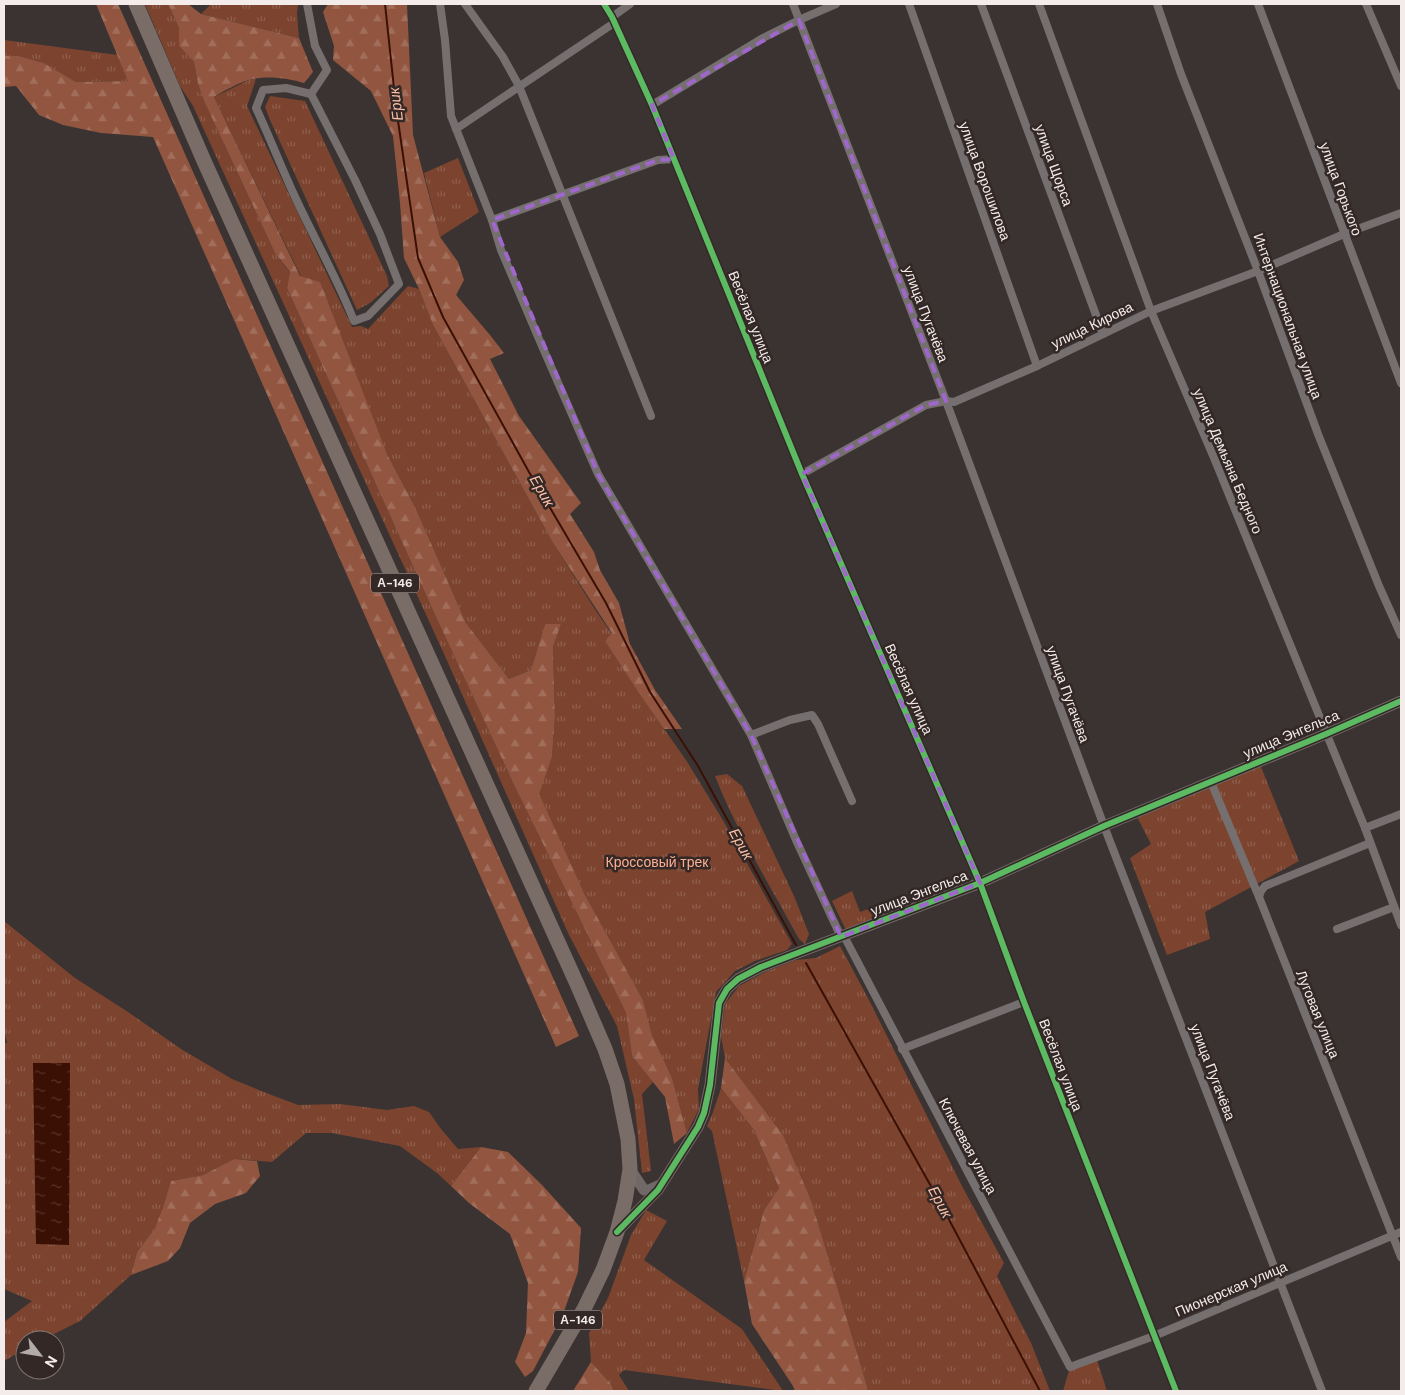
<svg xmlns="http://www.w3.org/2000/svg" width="1405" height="1395" font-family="'DM Sans',sans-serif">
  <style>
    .grass { fill: url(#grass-tufts) }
    .forest { fill: url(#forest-firs) }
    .water { fill: url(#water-ripples) }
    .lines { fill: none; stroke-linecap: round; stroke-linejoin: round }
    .stream { stroke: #3b1004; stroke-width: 2 }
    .street { stroke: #75706f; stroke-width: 8 }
    .secondary { stroke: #706967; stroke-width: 11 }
    .highway { stroke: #7a6d68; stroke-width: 15 }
    .cycleway-casing { stroke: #332825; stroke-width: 9 }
    .cycleway { stroke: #5cba63; stroke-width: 6 }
    .marked { fill: none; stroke: #9f66cc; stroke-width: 4; stroke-dasharray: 10 6; stroke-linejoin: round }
    .labels { text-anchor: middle; stroke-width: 5; stroke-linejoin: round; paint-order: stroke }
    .shield { fill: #332825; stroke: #b9b1af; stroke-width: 1 }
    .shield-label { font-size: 12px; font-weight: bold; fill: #f3ecea }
    .street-label { font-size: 14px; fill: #f3ecea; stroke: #332825 }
    .park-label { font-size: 14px; fill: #feaf91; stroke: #332825 }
    .water-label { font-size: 15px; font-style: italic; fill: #fcc0a9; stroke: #332825 }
  </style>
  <defs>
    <pattern id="grass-tufts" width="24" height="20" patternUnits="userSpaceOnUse" patternTransform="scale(1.25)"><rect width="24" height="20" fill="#7c442f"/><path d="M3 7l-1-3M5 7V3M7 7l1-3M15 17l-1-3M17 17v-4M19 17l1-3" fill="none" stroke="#8f5f4d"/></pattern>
    <pattern id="forest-firs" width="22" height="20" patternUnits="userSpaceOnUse" patternTransform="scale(1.25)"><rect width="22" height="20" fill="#925640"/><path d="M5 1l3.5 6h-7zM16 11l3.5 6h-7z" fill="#a26e5c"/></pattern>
    <pattern id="water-ripples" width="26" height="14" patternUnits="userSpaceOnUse" patternTransform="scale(1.25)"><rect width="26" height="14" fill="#3b1004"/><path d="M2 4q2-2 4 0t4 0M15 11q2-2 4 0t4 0" fill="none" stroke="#583329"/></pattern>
  </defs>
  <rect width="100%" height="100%" fill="#3a3332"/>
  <g class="grass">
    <path d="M145,4H168L179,28V46L194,62L198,84L204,101L275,253L290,273L287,288L436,617L516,789L626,1013L632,1056L653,1082L642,1094L651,1171L642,1173L634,1099L617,1026L569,935L445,656L193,106L180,86Z"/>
    <path d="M211,4H298L297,14L299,38L201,14Z"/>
    <path d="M4,40L118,55L128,81L76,82L44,63L19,56H4Z"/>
    <path d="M256,79L247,106L352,327L361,326L368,329L408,286L419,289L433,325L553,543L596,611L612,634L605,641L638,692L686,760L724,822L792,944L787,950L755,961L735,971L716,992L698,1089L699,1109L687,1133L672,1078L652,1035L643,1000L584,893L538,794L552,757L555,717L553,647L561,624H545L531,670L509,679L466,623L416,509L387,454L214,97L249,80Z"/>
    <path d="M270,96L305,101L387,276L389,286L370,303L357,310L270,120L265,107Z"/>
    <path d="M458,158L479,212L440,237L424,173Z"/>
    <path d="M1259,762L1299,861L1205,912L1210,939L1167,955L1130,858L1151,844L1135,813Z"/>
    <path d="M727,774L742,786L794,896L809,934L805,944L799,939C770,886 737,832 715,776Z"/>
    <path d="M852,891L860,912L885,903L903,899L906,907L846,930L832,901Z"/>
    <path d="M4,921L75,978L128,1012L181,1049L232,1079L269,1094L298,1105L340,1104L387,1110L414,1106L429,1112L441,1129L458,1149L481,1147L451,1186L437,1173L400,1146L332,1133H306L272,1162L234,1159L203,1175L171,1181L163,1207L155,1228L137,1252L131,1275L80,1321L42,1340H25V1349L4,1361V1322L32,1301L4,1289V1043H7L4,1031Z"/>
    <path d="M840,946L869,1000L963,1188L1004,1263L997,1276L1031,1343L1050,1391H867V1386L811,1200L783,1135L725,1058L721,1036L725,1004L739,986L765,972L796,960L816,958Z"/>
    <path d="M721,1088L754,1130L779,1188L764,1210L744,1281L712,1131L707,1126L712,1115Z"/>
    <path d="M646,1210L667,1221L644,1260L742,1329L783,1391L624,1370L619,1375L629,1391H614L611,1384L591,1362L589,1333L608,1298L631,1235Z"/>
    <path d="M1096,1357L1107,1391H1063L1070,1367Z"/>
  </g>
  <g class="forest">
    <path d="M96,4H118L579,1036L556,1047L153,137L101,133L63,125L39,115L16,86L4,87V56H19L44,63L76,82L128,81Z"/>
    <path d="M168,4H188L201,14L299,38L313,72L304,83C288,78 266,75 249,80C239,83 223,91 214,97L300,276L320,282L387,454L416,509L466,623L509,679L531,670L545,624H561L553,647L555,717L552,757L539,794L584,893L643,1000L652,1035L672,1078L687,1133L674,1144L665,1097L632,1056L626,1013L516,789L436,617L287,288L290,272L275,253L204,101L198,84L194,62L179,46V28Z"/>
    <path d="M328,4H407L413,135L440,237L458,262L464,280L456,295L490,335L504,353L490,359L519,416L581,503L570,514L594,552L600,570L619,603L630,644L655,690L682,729H664L638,692L605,641L612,633L553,543L433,325L419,289L404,258L400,203L393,136L371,91L333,60L334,46L323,12Z"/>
    <path d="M725,1058L783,1135L811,1200L867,1386V1391H795L793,1386L752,1324L744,1281L764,1210L779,1188L754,1130L721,1088Z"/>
    <path d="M481,1147L508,1152L542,1185L581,1228L578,1272L563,1314L533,1371L525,1377L515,1362L526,1333L528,1283L510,1234L469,1203L451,1186Z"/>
    <path d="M234,1159L257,1161L260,1176L246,1193L215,1204L190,1223L180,1248L168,1261L131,1275L137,1252L155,1228L163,1207L171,1181L203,1175Z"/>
    <path d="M591,1362L611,1384L614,1391H573Z"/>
  </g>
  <path class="water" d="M33,1063H70L69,1245L36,1244Z"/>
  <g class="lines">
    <g class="stream">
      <path d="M385,4L396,107L418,258L443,317L529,472L606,603L650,692L698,766L796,945"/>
      <path d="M806,963L937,1197L1040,1391"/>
    </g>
    <g class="street">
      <path d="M307,4L315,46L327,70L311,94"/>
      <path d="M440,4L445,40L451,116L492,220L658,160L674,159"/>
      <path d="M465,4L503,57L519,86L651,416"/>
      <path d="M604,4L612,17L652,105L802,474L980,883L1024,1002L1176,1391"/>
      <path d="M793,4L946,401L1104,826L1322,1391"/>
      <path d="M909,4L1037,366"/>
      <path d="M981,4L1103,334"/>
      <path d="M1039,4L1151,311L1214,458L1365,828L1401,925"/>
      <path d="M1157,4L1181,74L1258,271L1318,434L1379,586L1401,635"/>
      <path d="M1258,4L1401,383"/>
      <path d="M1366,4L1401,86"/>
      <path d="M612,17L630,4"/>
      <path d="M286,88L311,94L355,180L380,234L399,284L368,316L354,321C338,280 315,240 296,199C282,169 270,138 256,108L263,90Z"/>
      <path d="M652,105L763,38L799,20L836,4"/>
      <path d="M456,129L614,23"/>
      <path d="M492,220L501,250L542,346L598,474L751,735L796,840L841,937"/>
      <path d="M802,474L926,405L946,401L954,402L1037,366L1151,311L1258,271L1344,234L1401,213"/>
      <path d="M751,735L790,720L812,715L818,724L852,801"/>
      <path d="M1211,782L1259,897"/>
      <path d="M1365,828L1401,814"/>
      <path d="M1370,843L1265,886L1261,891L1259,897L1401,1257"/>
      <path d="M1337,929L1394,907"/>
      <path d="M844,936L1070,1367L1154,1336L1401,1232"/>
      <path d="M902,1049L1024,1002"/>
    </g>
    <g class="secondary">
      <path d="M630,1169L644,1190H649L660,1185"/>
      <path d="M617,1232L658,1190L698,1127L704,1113L710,1085L719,1003L727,989L738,979L761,967L980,883L1104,826L1326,734L1401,701"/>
    </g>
    <path class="highway" d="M136,4L204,161L577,984L605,1049L617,1084L628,1139L630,1169L625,1201L617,1232L603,1270L584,1309L536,1391"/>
    <defs>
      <g id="cycleway">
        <path d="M604,4L612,17L652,105L802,474L980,883L1024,1002L1176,1391"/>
        <path d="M617,1232L658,1190L698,1127L704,1113L710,1085L719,1003L727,989L738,979L761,967L980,883L1104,826L1326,734L1401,701"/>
      </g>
    </defs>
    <use href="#cycleway" class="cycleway-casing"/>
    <use href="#cycleway" class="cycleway"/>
  </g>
  <path class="marked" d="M799,20L946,401L926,405L802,474L980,883L841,937L751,735L598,474L492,220L658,160L674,159L652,105Z"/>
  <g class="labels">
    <g class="shield">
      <rect x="371" y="573.5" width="48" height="19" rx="4"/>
      <rect x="554" y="1310.5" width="48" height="19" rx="4"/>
    </g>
    <g class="shield-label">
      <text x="395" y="587">А-146</text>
      <text x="578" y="1324">А-146</text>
    </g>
    <g class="street-label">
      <text transform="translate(1054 165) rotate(70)" y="5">улица Щорса</text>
      <text transform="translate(985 181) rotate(70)" y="5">улица Ворошилова</text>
      <text transform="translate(1341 189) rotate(70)" y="5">улица Горького</text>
      <text transform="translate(926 314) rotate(69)" y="5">улица Пугачёва</text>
      <text transform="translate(1288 316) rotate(70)" y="5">Интернациональная улица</text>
      <text transform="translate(751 317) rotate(68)" y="5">Весёлая улица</text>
      <text transform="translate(1092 325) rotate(-26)" y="5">улица Кирова</text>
      <text transform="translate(1228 461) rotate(67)" y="5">улица Демьяна Бедного</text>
      <text transform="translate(909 689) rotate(66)" y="5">Весёлая улица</text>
      <text transform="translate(1068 694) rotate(70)" y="5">улица Пугачёва</text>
      <text transform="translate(1291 734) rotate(-23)" y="5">улица Энгельса</text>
      <text transform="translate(919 893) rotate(-21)" y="5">улица Энгельса</text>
      <text transform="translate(1318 1014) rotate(68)" y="5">Луговая улица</text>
      <text transform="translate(1061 1065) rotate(69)" y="5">Весёлая улица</text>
      <text transform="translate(1213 1072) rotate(69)" y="5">улица Пугачёва</text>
      <text transform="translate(968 1146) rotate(62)" y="5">Ключевая улица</text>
      <text transform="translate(1231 1289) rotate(-23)" y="5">Пионерская улица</text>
    </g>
    <g class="park-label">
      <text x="657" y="867">Кроссовый трек</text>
    </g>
    <g class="water-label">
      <text transform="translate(396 104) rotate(-97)" y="5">Ерик</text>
      <text transform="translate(542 491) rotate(60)" y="5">Ерик</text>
      <text transform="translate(741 844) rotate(61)" y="5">Ерик</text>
      <text transform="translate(940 1202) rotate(62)" y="5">Ерик</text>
    </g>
  </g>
  <rect width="1405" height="1395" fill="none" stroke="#f3ecea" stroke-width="10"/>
  <g transform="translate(40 1355) rotate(121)"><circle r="24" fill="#332825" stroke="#807674"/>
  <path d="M0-4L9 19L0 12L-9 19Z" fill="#b2abaa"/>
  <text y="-8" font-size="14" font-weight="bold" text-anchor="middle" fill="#f3ecea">N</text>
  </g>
</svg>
